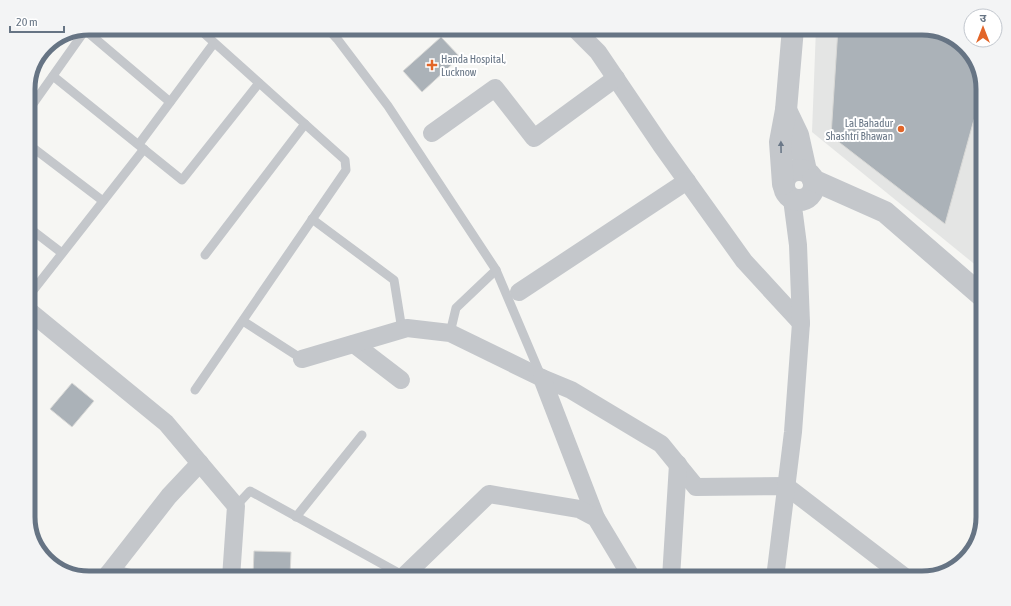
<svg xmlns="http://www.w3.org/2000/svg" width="1011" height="606" font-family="'Asap Condensed','Noto Sans Devanagari',sans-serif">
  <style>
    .built { fill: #e4e5e4 }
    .building { fill: #abb2b8; stroke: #d8d8d6 }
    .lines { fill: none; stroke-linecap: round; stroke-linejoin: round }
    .service { stroke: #c4c7cb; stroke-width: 9 }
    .minor { stroke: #c4c7cb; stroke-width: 18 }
    .tertiary { stroke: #c4c7cb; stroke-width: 22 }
    .oneway { fill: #6b7888 }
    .poi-dot { fill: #e26528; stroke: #fff; stroke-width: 1.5 }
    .labels { text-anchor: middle; stroke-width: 4; stroke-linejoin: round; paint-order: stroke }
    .poi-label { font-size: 11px; fill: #667484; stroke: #fff; text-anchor: start }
    .rim { fill: none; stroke: #667484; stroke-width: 5 }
  </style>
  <rect width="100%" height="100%" fill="#f6f6f3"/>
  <path class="built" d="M816,28H922L953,36L983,85V271L812,132Z"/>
  <g class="building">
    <path d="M838,28H922L953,36L975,58L983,85V92L973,123L945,224L831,136Z"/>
    <path d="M441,37L460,57L422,92L403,71Z"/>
    <path d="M72,383L94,401L72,427L50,409Z"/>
    <path d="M254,551L291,552L290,577L253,576Z"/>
  </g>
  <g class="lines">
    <g class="service">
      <path d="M327,28L338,40L388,106L496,270L456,308L450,333"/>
      <path d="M85,30L170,102"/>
      <path d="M53,76L182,180L259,83"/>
      <path d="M28,111L86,29"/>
      <path d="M28,144L103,201"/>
      <path d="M139,144L214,43"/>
      <path d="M312,219L394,280L402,330"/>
      <path d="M28,227L62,253"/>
      <path d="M205,255L305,124"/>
      <path d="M496,270L541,376"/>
      <path d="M28,297L144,149"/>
      <path d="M243,321L302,359"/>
      <path d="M195,390L346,170L345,160L198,28"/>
      <path d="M236,506L250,491L404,576V578"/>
      <path d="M296,517L362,435"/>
    </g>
    <g class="minor">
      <path d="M574,28L598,52L661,145L744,261L801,323"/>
      <path d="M432,133L495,88L534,138L616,78"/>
      <path d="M519,292L687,181"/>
      <path d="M28,310L166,423L236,506L231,578"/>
      <path d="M354,344L401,380"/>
      <path d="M302,359L407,328L450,333L542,378L571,390L661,444L696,487L786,486L906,578"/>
      <path d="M542,378L596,518"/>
      <path d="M109,573L130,578"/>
      <path d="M404,576L489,494L579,509L596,518L632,578"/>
      <path d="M105,578L169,496L200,463"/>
      <path d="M671,578L678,464"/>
      <path d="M775,578L793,432L801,323L798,245L792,199"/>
    </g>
    <g class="tertiary">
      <path d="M786,110L798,135L806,171"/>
      <circle cx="799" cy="185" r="15"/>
      <path d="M813,180L885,212L983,297"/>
      <path d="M783,184L780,142L786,110L793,28"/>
    </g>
  </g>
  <defs><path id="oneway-solid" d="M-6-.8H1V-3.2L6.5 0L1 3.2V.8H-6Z"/></defs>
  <use class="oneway" href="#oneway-solid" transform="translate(781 147) rotate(-91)"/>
  <g class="poi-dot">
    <path d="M430 59h4v4h4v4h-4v4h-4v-4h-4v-4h4z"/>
    <circle cx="901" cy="129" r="4"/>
  </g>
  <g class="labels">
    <g class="poi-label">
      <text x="441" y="63">Handa Hospital,<tspan x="441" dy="13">Lucknow</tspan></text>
      <text x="893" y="127" text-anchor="end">Lal Bahadur<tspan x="893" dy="13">Shashtri Bhawan</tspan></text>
    </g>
  </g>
  <path d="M0 0H1011V606H0ZM89 35H922A54 54 0 0 1 976 89V517A54 54 0 0 1 922 571H89A54 54 0 0 1 35 517V89A54 54 0 0 1 89 35Z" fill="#f3f4f5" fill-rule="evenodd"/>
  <path class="rim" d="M89 35H922A54 54 0 0 1 976 89V517A54 54 0 0 1 922 571H89A54 54 0 0 1 35 517V89A54 54 0 0 1 89 35Z"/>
  <g transform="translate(983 28)"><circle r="19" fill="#ffffff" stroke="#c2c7ce"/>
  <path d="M0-3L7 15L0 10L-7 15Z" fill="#e26528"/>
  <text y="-6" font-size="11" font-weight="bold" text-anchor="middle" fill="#667484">उ</text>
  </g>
  <path d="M10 26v6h54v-6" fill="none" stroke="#667484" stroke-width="2"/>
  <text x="16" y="26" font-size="12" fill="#667484" stroke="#ffffff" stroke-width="3" paint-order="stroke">20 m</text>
</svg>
